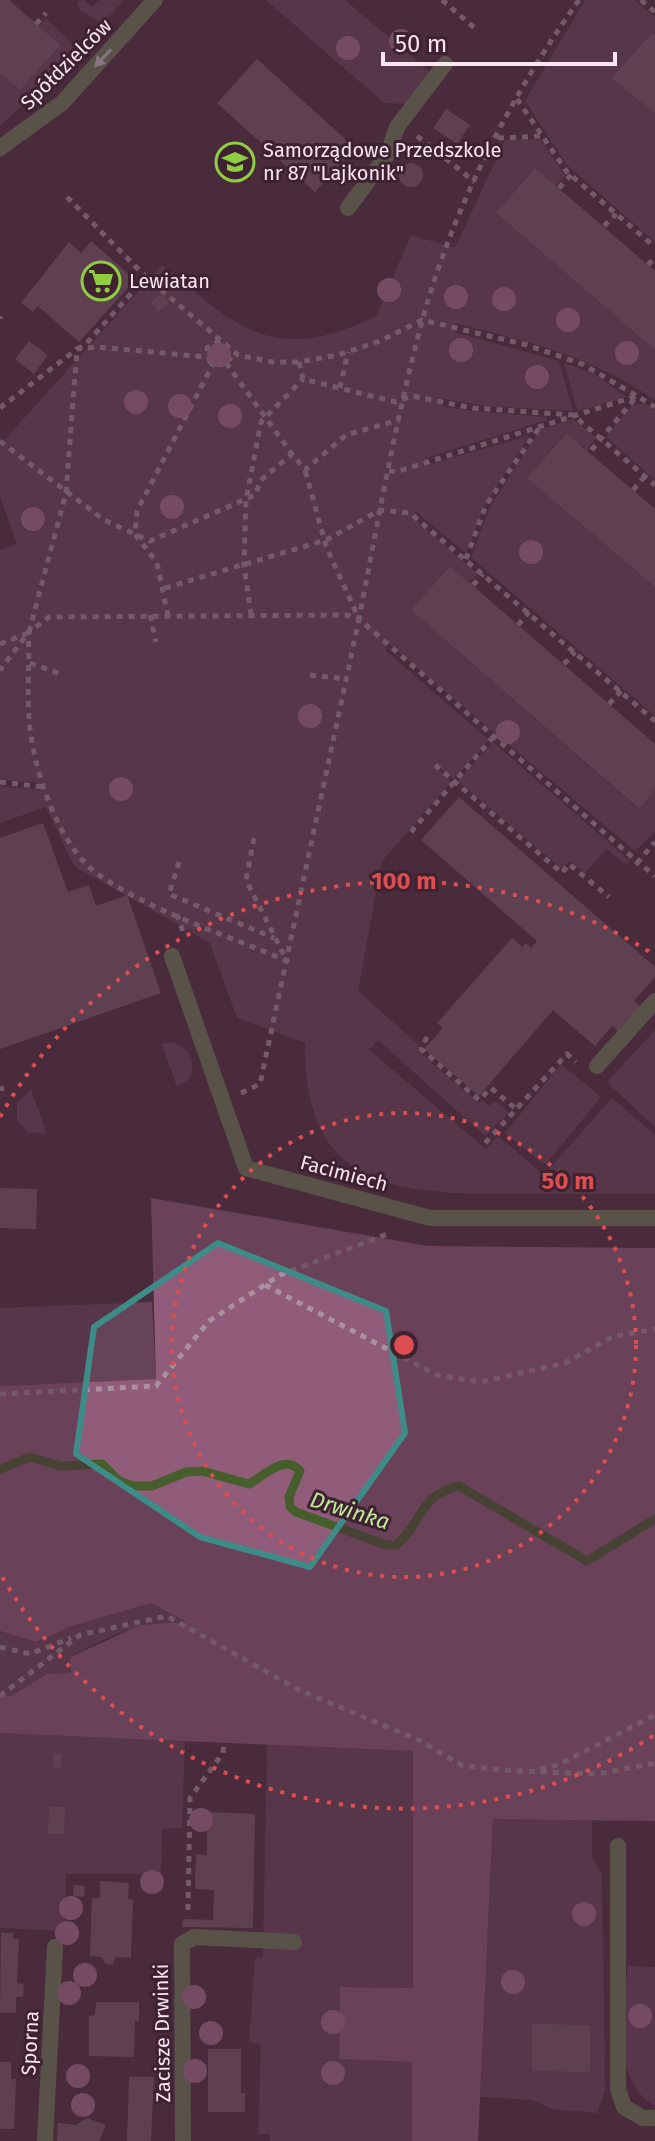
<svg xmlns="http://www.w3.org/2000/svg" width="655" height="2141" font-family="'Fira Sans',sans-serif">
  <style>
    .green { fill: #674357 }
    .forest { fill: #915c7a }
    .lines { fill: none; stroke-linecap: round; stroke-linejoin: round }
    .stream { stroke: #465e2c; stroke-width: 9 }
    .building { fill: #795a6b }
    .path { stroke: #a9919e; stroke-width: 5; stroke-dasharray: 6 6; stroke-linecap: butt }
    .lane { stroke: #6e825a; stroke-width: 16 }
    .street { stroke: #6e825a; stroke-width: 16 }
    .tree { fill: #ac7292 }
    .oneway { fill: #d6cdca }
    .marked { fill: none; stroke: #3e8c88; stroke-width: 6; stroke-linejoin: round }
    .ring { fill: none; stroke: #dd4e50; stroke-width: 4; stroke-dasharray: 4 8 }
    .labels { text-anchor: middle; stroke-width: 6; stroke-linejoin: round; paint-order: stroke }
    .street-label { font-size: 20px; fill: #f9e6f0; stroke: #3e2232 }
    .poi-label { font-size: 20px; fill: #f9e6f0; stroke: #3e2232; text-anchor: start }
    .water-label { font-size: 22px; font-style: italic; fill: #c2e99b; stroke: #3e2232 }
    .centre { fill: #dd4e50; stroke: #3e2232; stroke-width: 4 }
    .ring-label { font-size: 24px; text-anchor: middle; font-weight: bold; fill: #dd4e50; stroke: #3e2232; stroke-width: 6; stroke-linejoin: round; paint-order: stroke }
  </style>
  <rect width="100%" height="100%" fill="#492c3c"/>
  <g class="green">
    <path d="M84,0L92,7L99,0H124L107,19L99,22L79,9L77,1Z"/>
    <path d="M266,0H345L431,73L406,104L384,103Z"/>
    <path d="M585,0H634L655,17V35L652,33L614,79L655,114V242L567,165L525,101Z"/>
    <path d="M46,18L73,44L71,60L0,126V73Z"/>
    <path d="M540,139L565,175L556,186L535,168L496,213L655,350V400C593,357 527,341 455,323L454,332L559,361L573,411L486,406L439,398L438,405L472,411L546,417L547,420L426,458V465L529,436L485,505L466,553L415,511L414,519L478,574L469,582L450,566L411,610L638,809L655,790V832L635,851L387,642L386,651L489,740L454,779L435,763L434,766L451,782L382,861L358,991L419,1045L417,1050L478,1103L482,1100L489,1106L495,1101L509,1112L485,1136L378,1040L369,1050L486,1149L498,1136L544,1175L612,1098L655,1135V1194C606,1194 557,1194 508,1194C390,1194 304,1186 305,1043L237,1018L210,943L74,866L46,807L0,823V786L40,790L38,783L0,779V550L17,544L0,496V445L162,265C239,329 274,366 376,316L411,235L455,248L505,140Z"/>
    <path d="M564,363L593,373L627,397L578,411Z"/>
    <path d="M644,403L655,411V480L606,437L632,405Z"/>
    <path d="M573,419L596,438L587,450L565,433L527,478L655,587V716L471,557L489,508L540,430Z"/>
    <path d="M493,742L630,861L627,865L606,849L585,873L570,861L562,869L458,781Z"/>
    <path d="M655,1030V1127L607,1082Z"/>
    <path d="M172,1042C190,1047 198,1063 188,1080L177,1087L162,1044Z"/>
    <path d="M561,1064L601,1097L545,1165L505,1133Z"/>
    <path d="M31,1090L47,1134L28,1132L17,1120V1103Z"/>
    <path d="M152,1302L156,1379L0,1386V1308Z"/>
    <path d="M151,1603L187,1622C139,1625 113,1632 70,1657L72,1673L47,1674L11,1696L0,1695V1631L36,1642L69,1627Z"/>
    <path d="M0,1733L185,1740L182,1828L162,1829L161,1874H66L64,1931L0,1928Z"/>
    <path d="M267,1744L414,1751L413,1988L340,1987L339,2059L413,2062L412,2141H270V2134H258L261,2045L249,2042L255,1958L263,1957Z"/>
    <path d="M493,1818L592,1820V1856L602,1874L605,2091L597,2113L553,2109L531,2100L480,2097Z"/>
    <path d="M628,1966L655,1967V2106C610,2081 624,2010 628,1966Z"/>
  </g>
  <path class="forest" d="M151,1198L428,1246L655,1248V1821L493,1819L478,2141H412V2062L339,2059L340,1987L413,1988V1751L0,1733V1695L11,1696L47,1674L71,1673L70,1657L141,1625L186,1622L151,1603L69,1627L36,1642L0,1631V1386L156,1379Z"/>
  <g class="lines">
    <path class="stream" d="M0,1469L30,1457L61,1466L102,1464L119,1481L134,1486H152L186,1472L202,1471L249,1484C264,1476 285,1453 300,1471L289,1497L290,1507L296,1512L386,1545H396C424,1522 417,1496 459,1486L587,1561L655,1519"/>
  </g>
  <g class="building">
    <path d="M0,0H9L60,45L20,90L0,73Z"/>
    <path d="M652,33L655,35V114L612,78Z"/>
    <path d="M257,59L355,148L315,192L217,103Z"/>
    <path d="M446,109L470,125L457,144L433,128Z"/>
    <circle cx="411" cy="175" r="12"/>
    <path d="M535,168L655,271V350L496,213Z"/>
    <path d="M91,241L135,280L79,342L38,306L33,312L21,303L69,242L81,253Z"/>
    <path d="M162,294L169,303L158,312L151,302Z"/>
    <path d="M29,341L48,355L34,374L15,359Z"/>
    <path d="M566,433L655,509V587L527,478Z"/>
    <path d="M450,566L655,744V790L639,809L411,610Z"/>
    <path d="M459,797L655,967V977L634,1001L640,1006L618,1031L612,1026L595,1046L553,1010L479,1096L424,1049L443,1028L437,1023L512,938L522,947L526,943L531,948L537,941L421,840Z"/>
    <path d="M43,823L68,892L89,885L96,906L127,895L161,993L0,1049V838Z"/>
    <path d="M0,1188L37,1189L36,1229L0,1228Z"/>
    <path d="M53,1753L62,1754L61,1768L53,1767Z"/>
    <path d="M49,1807H65L64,1834H48Z"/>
    <path d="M207,1812L255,1814L253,1928L182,1927L183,1919L213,1920L214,1890L195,1889L196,1854L207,1855Z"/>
    <path d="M100,1881L129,1883L128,1899L133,1900L131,1958L116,1957L112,1965L106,1964L101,1957L90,1956L92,1898H100Z"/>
    <path d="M74,1885L85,1886L84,1897L73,1896Z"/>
    <path d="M1,1933H13V1939H19L17,1983L24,1984L23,1997H16V2013H0Z"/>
    <path d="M96,2002H139V2021H135L134,2057L89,2056V2016L95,2015Z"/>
    <path d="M532,2024L590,2025V2072L532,2071Z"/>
    <path d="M208,2049H241V2093H245V2112H208Z"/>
    <path d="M0,2062H11V2079H16L14,2129H0Z"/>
    <path d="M129,2077H154L151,2141H127Z"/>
    <path d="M87,2118L106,2125L99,2141H57L58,2123L76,2125Z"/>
  </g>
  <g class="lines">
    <g class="path">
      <path d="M442,0L478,31"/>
      <path d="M579,0C511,95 453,208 422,321C396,419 378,520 359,619L638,862L655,842"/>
      <path d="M641,0L655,12"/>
      <path d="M36,24L46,13"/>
      <path d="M517,99L567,172L655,247"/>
      <path d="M417,136L475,182"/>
      <path d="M498,138L542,136"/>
      <path d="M559,188L571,175"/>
      <path d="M67,197L146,277L238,355L272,362H299L338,355L380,341L422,320L527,345L582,364L637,396L589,453"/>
      <path d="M604,226L616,214"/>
      <path d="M648,265L655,257"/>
      <path d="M0,316V319"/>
      <path d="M220,340L207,348L210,362L222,365L230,359L231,352"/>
      <path d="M299,362L303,379L396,402L412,396L472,408L573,415L655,485"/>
      <path d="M226,363L292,454"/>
      <path d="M340,388L348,352"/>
      <path d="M0,408L77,349L98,347L206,357"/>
      <path d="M0,441L104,520L150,541L255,495L261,480L292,454L305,470L346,435L399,420"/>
      <path d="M389,471L396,472L637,396L655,407"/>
      <path d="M633,490L645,476"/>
      <path d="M466,559L486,505L539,428"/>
      <path d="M473,585L483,574"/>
      <path d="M165,588L326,540L380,510L410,513L655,721"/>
      <path d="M150,615L156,642"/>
      <path d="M251,615L244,565L246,500L261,422L303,379"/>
      <path d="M168,616L157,563L135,534L137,511L213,364"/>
      <path d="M518,625L529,612"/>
      <path d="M29,632L66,493L77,349L85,345L146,277"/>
      <path d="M0,644L28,633L0,670"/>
      <path d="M30,663L61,674"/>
      <path d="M564,664L575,652"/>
      <path d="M310,675L346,679"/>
      <path d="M609,704L621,691"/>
      <path d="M435,765L562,873L569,864L609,897"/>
      <path d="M0,782L44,787"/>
      <path d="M411,832L494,736"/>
      <path d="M254,838L246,880L287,961C227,935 152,912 99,875C58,847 32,766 29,718C27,690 30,661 28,633L49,617L347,615L359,619"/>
      <path d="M179,862L169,894L274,938"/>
      <path d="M636,865L638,862L655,876"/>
      <path d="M177,914L184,935"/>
      <path d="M427,1037L421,1049L479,1100L491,1088L516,1109"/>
      <path d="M0,1089L4,1088"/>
      <path d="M241,1093L260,1084L359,619L326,546L305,470"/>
      <path d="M485,1143L567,1054L576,1062"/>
      <path d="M265,1285L437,1375L481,1382L565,1363L612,1337L655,1329"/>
      <path d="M0,1394L156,1386L209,1321L280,1275L390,1233"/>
      <path d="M0,1647L30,1654L71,1638"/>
      <path d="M0,1696L80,1635L167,1616L299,1690L421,1741L461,1765L501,1770L597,1774L655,1763"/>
      <path d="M540,1769L558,1765L655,1715"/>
      <path d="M188,1910L190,1798L223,1753L224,1741"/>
    </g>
    <g class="lane">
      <path d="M348,208L388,154L397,127L445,64"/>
      <path d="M597,1066L655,1001"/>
      <path d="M618,1846V2089L624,2107L643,2118H655"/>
      <path d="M45,2141L55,1947"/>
      <path d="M183,2141L182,1944L194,1937L294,1942"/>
    </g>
    <g class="street">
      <path d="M0,148L62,103L155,0"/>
      <path d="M172,956L246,1168L430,1218H655"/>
    </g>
  </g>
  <g class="tree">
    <circle cx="401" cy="41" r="12"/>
    <circle cx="348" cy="48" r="12"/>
    <circle cx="389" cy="290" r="12"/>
    <circle cx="456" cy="297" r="12"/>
    <circle cx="504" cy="299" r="12"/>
    <circle cx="568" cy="320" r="12"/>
    <circle cx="461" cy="350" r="12"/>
    <circle cx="627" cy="353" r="12"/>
    <circle cx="219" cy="355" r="12"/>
    <circle cx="537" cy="377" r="12"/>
    <circle cx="136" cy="402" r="12"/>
    <circle cx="180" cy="406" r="12"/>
    <circle cx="230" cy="416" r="12"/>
    <circle cx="172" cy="507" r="12"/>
    <circle cx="33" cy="519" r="12"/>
    <circle cx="531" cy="552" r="12"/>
    <circle cx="310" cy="716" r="12"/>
    <circle cx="508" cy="732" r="12"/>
    <circle cx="121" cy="789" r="12"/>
    <circle cx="201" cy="1820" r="12"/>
    <circle cx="152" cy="1882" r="12"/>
    <circle cx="71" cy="1908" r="12"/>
    <circle cx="584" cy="1914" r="12"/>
    <circle cx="67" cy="1933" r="12"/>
    <circle cx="85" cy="1975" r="12"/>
    <circle cx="513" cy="1982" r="12"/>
    <circle cx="69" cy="1993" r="12"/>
    <circle cx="194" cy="1997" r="12"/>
    <circle cx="640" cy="2016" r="12"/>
    <circle cx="333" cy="2022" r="12"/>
    <circle cx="211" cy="2033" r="12"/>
    <circle cx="195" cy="2071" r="12"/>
    <circle cx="333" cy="2073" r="12"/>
    <circle cx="78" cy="2076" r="12"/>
    <circle cx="83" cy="2105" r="12"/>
  </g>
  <defs><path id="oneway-solid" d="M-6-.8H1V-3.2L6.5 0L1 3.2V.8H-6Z" transform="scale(2)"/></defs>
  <use class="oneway" href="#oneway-solid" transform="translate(103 58) rotate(133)"/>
  <path d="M0 0H655V2141H0ZM218,1243L386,1311L405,1433L310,1567L200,1537L76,1454L94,1327Z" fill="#492c3c" fill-opacity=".55" fill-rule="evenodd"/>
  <path class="marked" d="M218,1243L386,1311L405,1433L310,1567L200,1537L76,1454L94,1327Z"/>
  <g class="ring">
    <circle cx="404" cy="1345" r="232"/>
    <path d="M653 1736A464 464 0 0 1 0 1573M0 1117A464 464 0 0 1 653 954"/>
  </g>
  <defs>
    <symbol id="school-ring" viewBox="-11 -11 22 22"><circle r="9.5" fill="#3e2232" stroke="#90cd40" stroke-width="1.5"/><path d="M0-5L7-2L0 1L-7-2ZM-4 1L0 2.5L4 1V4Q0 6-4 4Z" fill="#90cd40"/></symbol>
    <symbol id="supermarket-ring" viewBox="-11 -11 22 22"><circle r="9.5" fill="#3e2232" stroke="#90cd40" stroke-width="1.5"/><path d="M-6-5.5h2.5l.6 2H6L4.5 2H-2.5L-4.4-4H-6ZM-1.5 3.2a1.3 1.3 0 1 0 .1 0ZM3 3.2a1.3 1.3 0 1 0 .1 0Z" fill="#90cd40"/></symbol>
  </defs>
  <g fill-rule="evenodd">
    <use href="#school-ring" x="213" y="140" width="44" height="44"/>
    <use href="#supermarket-ring" x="79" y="259" width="44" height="44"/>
  </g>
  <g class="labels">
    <g class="street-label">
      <text transform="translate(66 64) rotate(-45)" y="7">Spółdzielców</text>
      <text transform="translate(344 1173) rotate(15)" y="7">Facimiech</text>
      <text transform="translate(162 2033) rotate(-91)" y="7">Zacisze Drwinki</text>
      <text transform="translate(30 2043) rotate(-87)" y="7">Sporna</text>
    </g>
    <g class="poi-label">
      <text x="263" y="157">Samorządowe Przedszkole<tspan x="263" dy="23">nr 87 "Lajkonik"</tspan></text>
      <text x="129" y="288">Lewiatan</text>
    </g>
    <g class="water-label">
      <text transform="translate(350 1510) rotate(17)" y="8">Drwinka</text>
    </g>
  </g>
  <circle cx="404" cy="1345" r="12" class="centre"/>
  <g class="ring-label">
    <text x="404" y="889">100 m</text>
    <text x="568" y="1189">50 m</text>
  </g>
  <path d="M383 52v12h232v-12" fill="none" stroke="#f9e6f0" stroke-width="4"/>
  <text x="395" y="52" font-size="24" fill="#f9e6f0" stroke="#3e2232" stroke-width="6" paint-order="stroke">50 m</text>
</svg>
